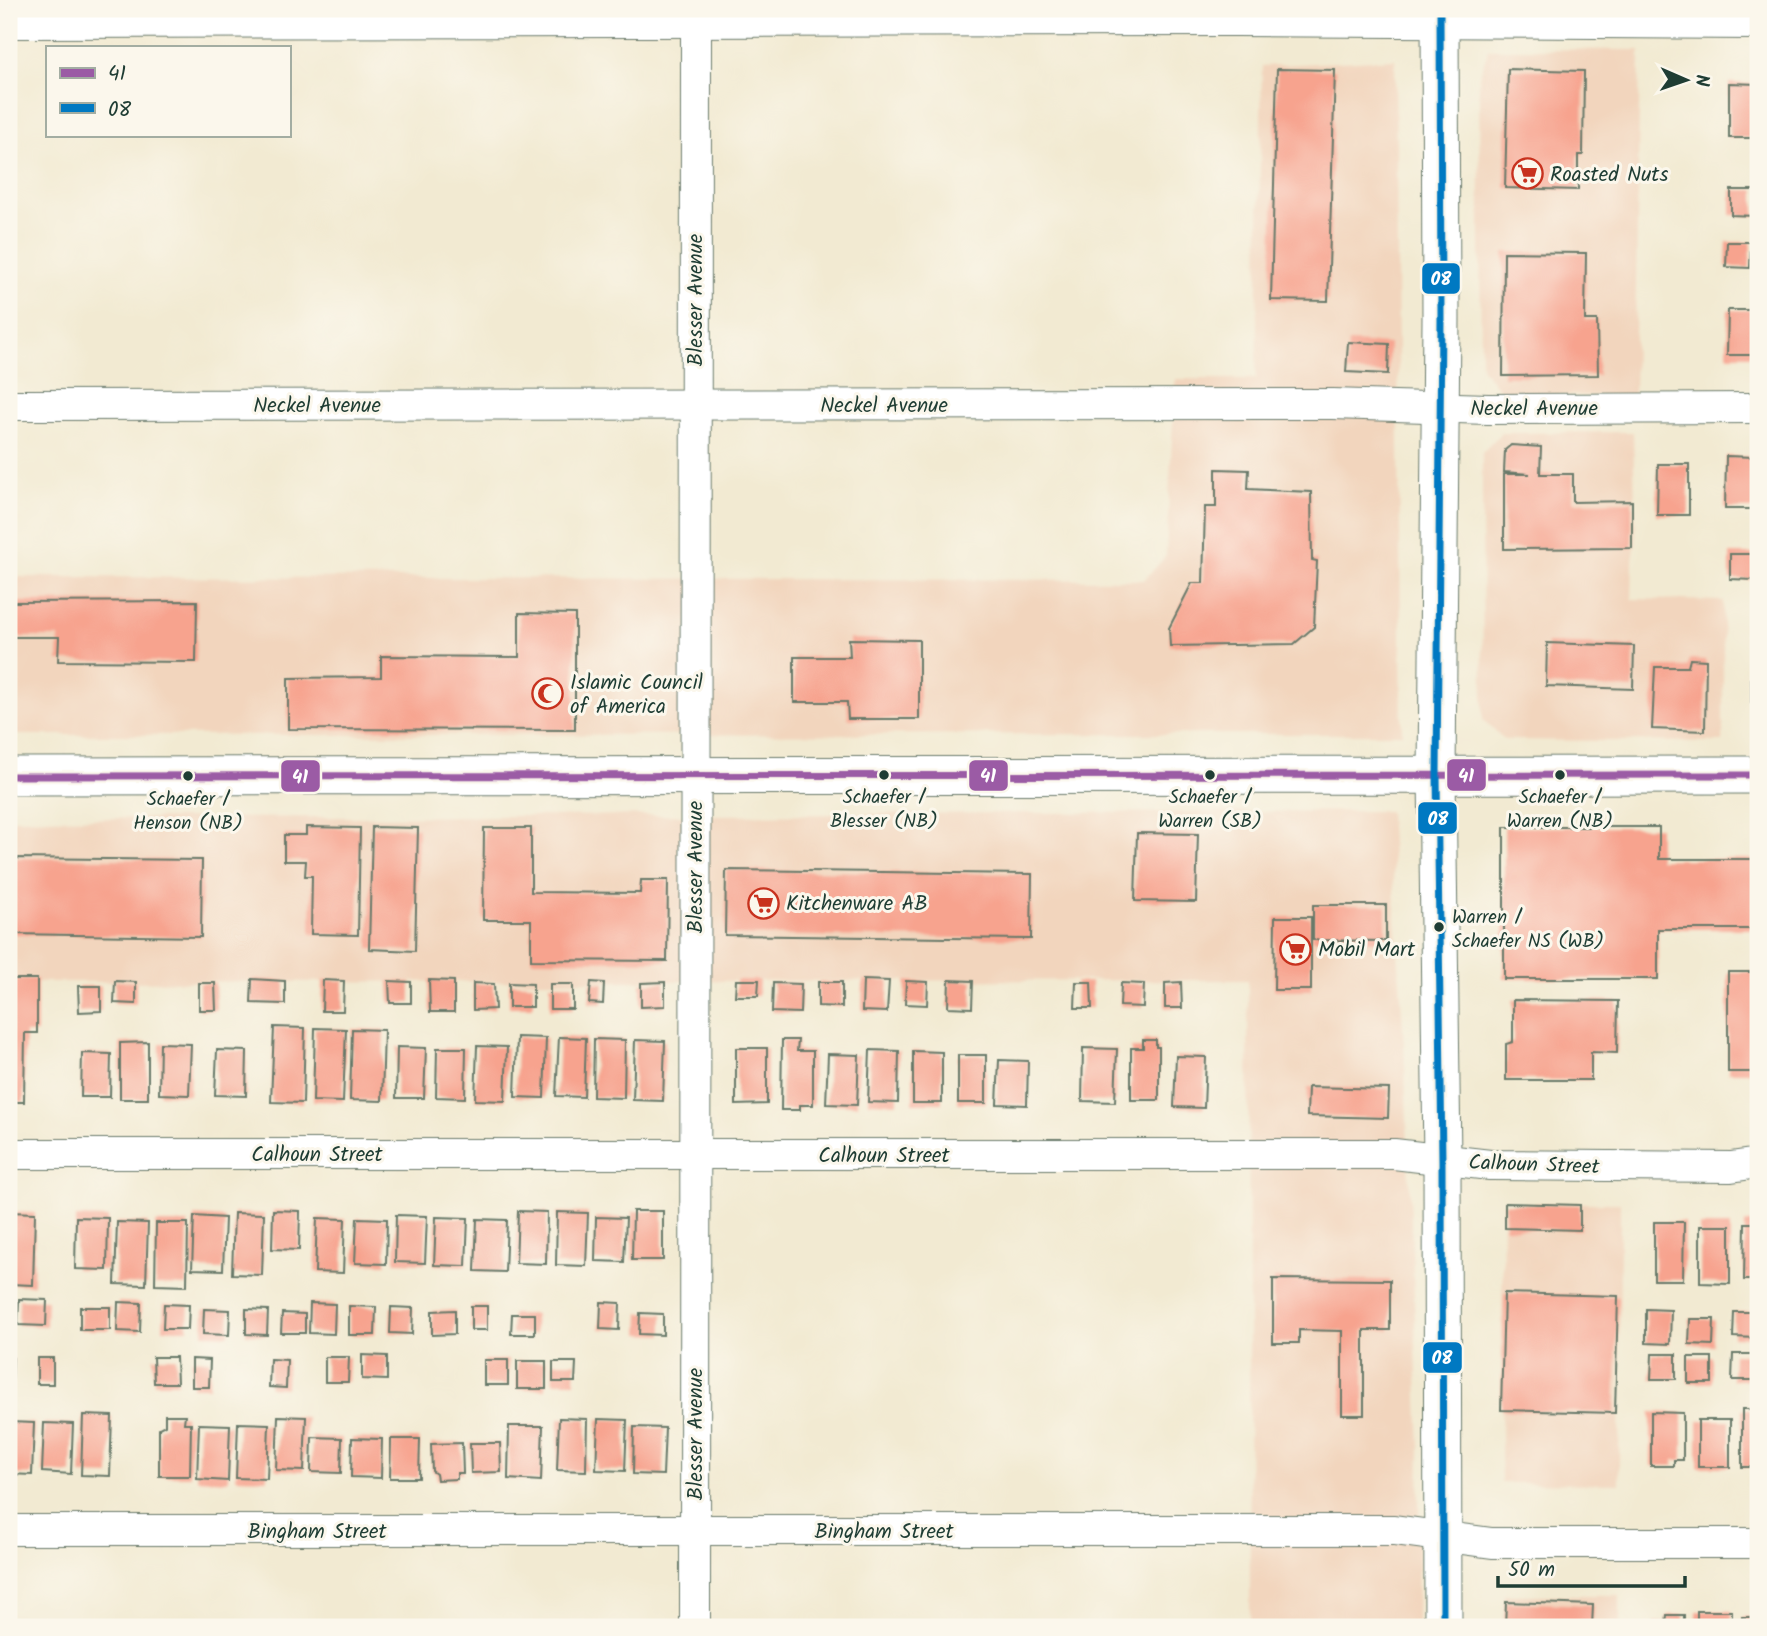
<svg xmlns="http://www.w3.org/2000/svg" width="1767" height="1636" font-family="Kalam,sans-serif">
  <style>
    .built { fill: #f2d5bd }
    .building { fill: #f7a38e }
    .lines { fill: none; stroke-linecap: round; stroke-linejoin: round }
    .minor-casing { stroke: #697a6b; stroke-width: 32 }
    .major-casing { stroke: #697a6b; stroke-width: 39 }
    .minor { stroke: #fff; stroke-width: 30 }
    .major { stroke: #fff; stroke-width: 37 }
    .bus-1-casing { stroke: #fbf7ec; stroke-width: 12 }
    .bus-2-casing { stroke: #fbf7ec; stroke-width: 12 }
    .bus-1 { stroke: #9b5ba5; stroke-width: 7 }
    .bus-2 { stroke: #0079c2; stroke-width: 7 }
    .bus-dot { fill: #1f3d34; stroke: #fbf7ec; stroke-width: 2.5 }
    .labels { text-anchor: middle; stroke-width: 6; stroke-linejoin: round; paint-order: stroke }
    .bus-label { font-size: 19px; fill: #1f3d34; stroke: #fbf7ec }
    .poi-label { font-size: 21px; fill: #1f3d34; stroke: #fbf7ec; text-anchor: start }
    .street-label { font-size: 21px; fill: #1f3d34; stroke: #fbf7ec }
    .line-badge { stroke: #fbf7ec; stroke-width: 2.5 }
    .badge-label { font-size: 19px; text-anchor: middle; font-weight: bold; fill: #fff }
  </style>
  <rect width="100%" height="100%" fill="#fbf7ec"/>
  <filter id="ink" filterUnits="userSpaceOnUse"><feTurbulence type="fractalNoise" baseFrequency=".0143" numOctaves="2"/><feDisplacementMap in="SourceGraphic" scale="14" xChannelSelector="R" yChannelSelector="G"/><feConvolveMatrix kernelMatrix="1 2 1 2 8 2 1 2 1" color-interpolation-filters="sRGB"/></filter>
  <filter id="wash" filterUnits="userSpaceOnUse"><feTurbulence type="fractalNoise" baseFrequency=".00686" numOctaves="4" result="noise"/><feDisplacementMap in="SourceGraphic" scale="28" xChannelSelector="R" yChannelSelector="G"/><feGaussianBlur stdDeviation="1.57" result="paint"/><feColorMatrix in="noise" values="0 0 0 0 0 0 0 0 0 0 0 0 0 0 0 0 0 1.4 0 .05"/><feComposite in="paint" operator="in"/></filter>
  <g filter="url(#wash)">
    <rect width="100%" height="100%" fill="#f2ead2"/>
    <g class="built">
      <path d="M1489,49L1640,50L1634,396L1503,395L1481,367L1479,76Z"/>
      <path d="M1395,59L1402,734L9,735V577L1144,580L1166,556L1175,379H1256L1262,66Z"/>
      <path d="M1633,432L1636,542L1633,559L1632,599L1723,601V742L1505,740L1483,720L1482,453L1501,433Z"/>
      <path d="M1389,811L1404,1045L1420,1448L1417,1627H1250L1248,980L9,982V819Z"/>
      <path d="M1503,1203H1620L1619,1484L1501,1483Z"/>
      <rect x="1504" y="1595" width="116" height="32"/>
    </g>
    <g id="blocks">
      <g class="building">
        <path d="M1277,69L1335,70L1328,301L1271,300Z"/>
        <path d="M1508,69L1584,71L1583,155H1578V190L1505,188Z"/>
        <path d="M1729,83L1758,84V138H1729Z"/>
        <path d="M1731,190H1755V216L1731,215Z"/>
        <path d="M1727,242H1751L1750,268L1726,267Z"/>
        <path d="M1504,252L1586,253L1585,320H1597L1598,375L1503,376Z"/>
        <path d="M1728,310H1757V355H1727Z"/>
        <path d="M1348,342L1389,344L1388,374L1346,372Z"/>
        <path d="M1511,445L1541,447L1540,474H1573V502L1632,501V548L1504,549V474H1530L1504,472L1505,450Z"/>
        <path d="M1726,456L1755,457V509H1725Z"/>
        <path d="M1658,464H1689V515H1657Z"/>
        <path d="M1216,469L1249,470L1248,489L1311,492L1312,560L1317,561L1314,627L1294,644L1170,646L1169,628L1192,583H1203L1205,507H1216Z"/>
        <path d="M1730,554H1754V580L1730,579Z"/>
        <path d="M197,601L196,662L58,661L59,637H9V602Z"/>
        <path d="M519,613L575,614V730L288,729V678L381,677V656L519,657Z"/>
        <path d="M849,639L919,640V719H848L847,702H794V657H850Z"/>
        <path d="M1547,643L1634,646L1633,689L1546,686Z"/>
        <path d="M1690,659L1706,660L1705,731L1652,729L1655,667H1688Z"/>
        <rect x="1751" y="661" width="7" height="42"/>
        <path d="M306,827L360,828L358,935L311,934L312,876H305L306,861H284V835H306Z"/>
        <path d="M372,827L418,828L415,951L369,949Z"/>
        <path d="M1504,827H1659V859H1758V929H1658V979H1504Z"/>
        <path d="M484,828H531V892L640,893L641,880H668L667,961L531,960V920H483Z"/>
        <path d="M1137,833L1198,834L1196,902L1135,901Z"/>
        <path d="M13,858L202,860L201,937L12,934Z"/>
        <path d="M726,870L1032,874L1031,939L725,935Z"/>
        <path d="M1313,905H1386V941L1313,940Z"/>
        <path d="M1275,917H1311V990H1274Z"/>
        <rect x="1728" y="972" width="30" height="100"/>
        <path d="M9,979H37V1033H25L24,1102H9Z"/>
        <path d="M252,979L285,981V1004L251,1003Z"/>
        <path d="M323,980L344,981L343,1011H322Z"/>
        <path d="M429,980L454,981V1012H430Z"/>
        <path d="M736,980H759L758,996H735Z"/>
        <path d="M863,980L889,981L887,1012L862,1011Z"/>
        <path d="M949,980L973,981L972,1008L948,1007Z"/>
        <path d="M115,981L136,982V1004L114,1003Z"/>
        <path d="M389,981L411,982V1003H390Z"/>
        <path d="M906,981L928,982L927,1005L905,1004Z"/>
        <path d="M591,982L604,983L603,1004L589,1003Z"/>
        <path d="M665,982V1006L641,1007V983Z"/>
        <path d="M818,982H842V1007L818,1006Z"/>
        <path d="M1076,982H1091L1092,1008H1075Z"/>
        <path d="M1181,982L1182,1008H1165V983Z"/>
        <path d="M199,983H215L216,1010H199Z"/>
        <path d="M473,983L494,984L495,1009L473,1010Z"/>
        <path d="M509,983L533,984V1007H509Z"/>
        <path d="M773,983L801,984L800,1013L772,1012Z"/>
        <path d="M1121,983L1144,984L1143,1007L1120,1006Z"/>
        <rect x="550" y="984" width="23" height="25"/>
        <path d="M78,986H101V1011L79,1012Z"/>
        <path d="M1513,1000L1618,1001L1617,1053L1591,1052V1080H1506V1044L1513,1042Z"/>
        <path d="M274,1027L305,1028L303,1103L271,1102Z"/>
        <path d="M315,1028L346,1029L343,1102L313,1101Z"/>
        <path d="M352,1029L384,1030L382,1101L350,1100Z"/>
        <path d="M517,1037L546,1038L544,1098L515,1097Z"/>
        <path d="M559,1037L586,1038L584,1097L556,1096Z"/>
        <path d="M594,1039L625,1040L624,1098L593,1097Z"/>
        <path d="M635,1040L665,1041L663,1101L633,1100Z"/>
        <path d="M782,1040H798L797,1051H813V1105H800V1110H781Z"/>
        <path d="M1143,1040H1156V1047H1159V1100H1131V1048H1143Z"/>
        <path d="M148,1042V1099H120V1043Z"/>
        <path d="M160,1043L191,1044L189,1095L159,1094Z"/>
        <path d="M477,1046L507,1047L505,1101L475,1100Z"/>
        <path d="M397,1047L426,1048L424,1098H396Z"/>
        <path d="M437,1048H466L465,1098L436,1097Z"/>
        <path d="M736,1048H767V1104L736,1105Z"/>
        <path d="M1083,1048L1117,1049L1115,1102L1082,1101Z"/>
        <path d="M217,1050L247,1051L246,1096L215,1095Z"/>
        <path d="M870,1050L899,1051L898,1103L868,1102Z"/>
        <path d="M913,1051L942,1052V1103H913Z"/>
        <path d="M82,1053L111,1054L110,1097H81Z"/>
        <path d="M828,1054L859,1055L857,1105L826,1104Z"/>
        <rect x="958" y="1055" width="28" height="48"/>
        <path d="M1176,1056L1206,1057L1204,1108L1174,1107Z"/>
        <path d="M999,1060L1028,1061L1027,1105L997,1104Z"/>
        <path d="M1308,1087L1389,1089L1388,1118L1307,1116Z"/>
        <path d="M1505,1203L1580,1205V1230L1505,1228Z"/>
        <path d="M273,1210L300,1211L299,1250L272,1249Z"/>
        <path d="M518,1211L547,1212L546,1264L516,1263Z"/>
        <path d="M633,1211H663V1260H632Z"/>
        <path d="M9,1212L35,1213L33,1285L9,1284Z"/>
        <path d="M557,1212L588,1213L586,1266L556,1265Z"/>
        <path d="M234,1213L264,1214L262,1275L232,1274Z"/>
        <path d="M396,1215L427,1216L425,1263L395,1262Z"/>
        <path d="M194,1216L225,1218L223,1270L192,1269Z"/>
        <path d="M76,1217L108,1218L107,1270L75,1269Z"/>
        <path d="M436,1217L468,1218L466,1266L434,1265Z"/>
        <path d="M596,1217L626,1218L624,1262L595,1261Z"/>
        <path d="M317,1218L345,1219L343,1273L315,1272Z"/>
        <path d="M357,1218L387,1219L386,1264L355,1263Z"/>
        <path d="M477,1219L507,1220L505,1272L475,1271Z"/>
        <path d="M117,1222L148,1223L146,1285L115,1284Z"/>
        <path d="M1654,1222H1684L1683,1280H1654Z"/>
        <path d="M156,1223H188L187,1286L155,1285Z"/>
        <path d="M1745,1223H1758V1280H1744Z"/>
        <path d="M1700,1226H1730V1284L1700,1283Z"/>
        <path d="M1273,1279L1390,1280V1330H1364V1415H1342V1331L1299,1330V1343H1273Z"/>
        <path d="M1504,1293L1618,1296L1615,1413L1501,1410Z"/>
        <path d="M19,1299L47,1300L46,1326L18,1325Z"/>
        <path d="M118,1302L141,1303L140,1332L117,1331Z"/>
        <path d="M601,1302L620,1303L619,1330L600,1329Z"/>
        <path d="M310,1303L335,1304L334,1334L309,1333Z"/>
        <path d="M164,1304L189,1305L188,1329H163Z"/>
        <path d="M349,1306L376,1307L375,1335H349Z"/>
        <rect x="471" y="1306" width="16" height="24"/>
        <rect x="80" y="1307" width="30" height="23"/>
        <path d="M391,1307L413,1308L412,1334L390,1333Z"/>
        <path d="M204,1309L230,1310L229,1335L203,1334Z"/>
        <path d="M246,1309L268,1310L267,1335L246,1334Z"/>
        <path d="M1646,1309L1671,1310L1670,1344L1646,1343Z"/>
        <path d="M455,1310V1334L432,1335V1311Z"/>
        <path d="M1734,1312H1757V1338L1733,1337Z"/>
        <path d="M282,1313L305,1314V1333H281Z"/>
        <path d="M640,1313L663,1314V1335L639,1334Z"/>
        <path d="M512,1314H535V1334H511Z"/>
        <path d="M1690,1319H1714L1713,1345L1689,1344Z"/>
        <path d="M1652,1354H1676V1379H1651Z"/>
        <path d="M1733,1354H1758V1380H1732Z"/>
        <path d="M362,1355L387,1356V1380L362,1379Z"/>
        <path d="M153,1357H176L177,1383H154Z"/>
        <path d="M325,1357H349L348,1382H325Z"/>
        <rect x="1688" y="1357" width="24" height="26"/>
        <path d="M9,1358H13L12,1382H9Z"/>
        <rect x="37" y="1358" width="16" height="26"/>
        <path d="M192,1359L210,1360L209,1387H192Z"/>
        <path d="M270,1359L287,1360L286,1388L269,1387Z"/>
        <rect x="484" y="1360" width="24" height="25"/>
        <rect x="517" y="1361" width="29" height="28"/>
        <path d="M553,1362H576L575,1382H553Z"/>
        <rect x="1742" y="1409" width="16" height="58"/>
        <path d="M1651,1412L1683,1413V1460H1674V1466H1651Z"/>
        <path d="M83,1415L112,1416L110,1476L81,1475Z"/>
        <path d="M165,1415H185L184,1423H191L190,1476H159V1428L165,1425Z"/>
        <path d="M278,1416L306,1417L304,1471L276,1470Z"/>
        <path d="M559,1418L587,1419L586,1471L557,1470Z"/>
        <path d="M598,1419L627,1420L625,1471L596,1470Z"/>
        <rect x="1698" y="1420" width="32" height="47"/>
        <path d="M9,1422L34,1423L32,1475L9,1474Z"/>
        <path d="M44,1423L73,1424L71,1474L42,1472Z"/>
        <path d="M238,1423L269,1424L267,1479L236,1478Z"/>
        <path d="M199,1424L230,1425L228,1481L197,1479Z"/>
        <path d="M509,1426H543L541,1481L508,1479Z"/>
        <path d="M634,1427L665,1428L663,1475L633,1474Z"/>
        <path d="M312,1437L342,1438L341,1473L311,1472Z"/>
        <path d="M352,1438L382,1439L381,1478L351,1477Z"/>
        <path d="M391,1439H420L419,1478H390Z"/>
        <path d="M462,1443L463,1473H457V1479L437,1480L436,1474L432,1471L431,1444Z"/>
        <path d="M470,1443H500L501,1472L471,1473Z"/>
        <path d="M1506,1602L1593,1605L1592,1627H1505Z"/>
        <rect x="1697" y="1611" width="35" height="16"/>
        <path d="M1667,1615H1684V1627H1654V1623H1666Z"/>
        <rect x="1742" y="1617" width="16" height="10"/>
      </g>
    </g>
  </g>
  <g filter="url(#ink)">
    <use href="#blocks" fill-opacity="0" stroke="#697a6b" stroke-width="2"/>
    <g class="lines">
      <defs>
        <g id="minor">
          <path d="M9,23L1236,21L1758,24"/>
          <path d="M9,405L1333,404L1488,409L1758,408"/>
          <path d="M9,1154H1394L1490,1165L1731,1167L1758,1163"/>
          <path d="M9,1530H1394L1492,1543H1758"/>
          <path d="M695,1627L696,22"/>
        </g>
        <g id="major">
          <path d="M1440,9L1441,319L1437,775L1442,1160L1443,1627"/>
          <path d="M9,776L1758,775"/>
        </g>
      </defs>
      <use href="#minor" class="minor-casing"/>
      <use href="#major" class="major-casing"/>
      <use href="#minor" class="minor"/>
      <use href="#major" class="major"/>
      <defs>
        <path id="bus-1" d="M9,776L1758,775"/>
        <path id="bus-2" d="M1440,9L1441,319L1437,775L1442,1160L1443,1627"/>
      </defs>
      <use href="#bus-1" class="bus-1-casing"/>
      <use href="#bus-2" class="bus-2-casing"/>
      <use href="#bus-1" class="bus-1"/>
      <use href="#bus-2" class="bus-2"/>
    </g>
  </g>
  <defs>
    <symbol id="supermarket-ring" viewBox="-11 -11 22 22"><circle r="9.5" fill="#fbf7ec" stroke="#c8321e" stroke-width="1.5"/><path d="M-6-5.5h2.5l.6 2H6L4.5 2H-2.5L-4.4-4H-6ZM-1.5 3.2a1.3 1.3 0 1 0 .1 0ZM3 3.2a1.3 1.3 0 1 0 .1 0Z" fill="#c8321e"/></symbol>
    <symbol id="mosque-ring" viewBox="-11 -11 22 22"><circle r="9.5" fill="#fbf7ec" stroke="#c8321e" stroke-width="1.5"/><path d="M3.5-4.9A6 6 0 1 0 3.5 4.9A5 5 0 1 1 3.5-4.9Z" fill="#c8321e"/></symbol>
  </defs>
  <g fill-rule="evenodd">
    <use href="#supermarket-ring" x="1510" y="156" width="35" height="35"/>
    <use href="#mosque-ring" x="530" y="676" width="35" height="35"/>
    <use href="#supermarket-ring" x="746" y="886" width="35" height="35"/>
    <use href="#supermarket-ring" x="1278" y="932" width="35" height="35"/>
  </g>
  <g class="bus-dot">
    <circle cx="884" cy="775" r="6"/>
    <circle cx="1210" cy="775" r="6"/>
    <circle cx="1560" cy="775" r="6"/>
    <circle cx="188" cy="776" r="6"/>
    <circle cx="1439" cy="927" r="6"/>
  </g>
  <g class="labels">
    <g class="bus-label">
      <text x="884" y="803">Schaefer /<tspan x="884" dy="24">Blesser (NB)</tspan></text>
      <text x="1210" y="803">Schaefer /<tspan x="1210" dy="24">Warren (SB)</tspan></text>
      <text x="1560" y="803">Schaefer /<tspan x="1560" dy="24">Warren (NB)</tspan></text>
      <text x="188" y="805">Schaefer /<tspan x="188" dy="24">Henson (NB)</tspan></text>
      <text x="1452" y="923" text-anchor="start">Warren /<tspan x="1452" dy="24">Schaefer NS (WB)</tspan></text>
    </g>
    <g class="poi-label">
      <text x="1550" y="181">Roasted Nuts</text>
      <text x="570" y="689">Islamic Council<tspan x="570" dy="24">of America</tspan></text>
      <text x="786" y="910">Kitchenware AB</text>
      <text x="1318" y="956">Mobil Mart</text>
    </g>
    <g class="street-label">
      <text transform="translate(695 300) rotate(-90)" y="7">Blesser Avenue</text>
      <text x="317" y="412">Neckel Avenue</text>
      <text x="884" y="412">Neckel Avenue</text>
      <text x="1534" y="415">Neckel Avenue</text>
      <text transform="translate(695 867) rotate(-90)" y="7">Blesser Avenue</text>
      <text x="317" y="1161">Calhoun Street</text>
      <text x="884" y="1162">Calhoun Street</text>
      <text transform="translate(1534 1164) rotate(2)" y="7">Calhoun Street</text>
      <text transform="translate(695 1434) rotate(-90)" y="7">Blesser Avenue</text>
      <text x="317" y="1538">Bingham Street</text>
      <text x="884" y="1538">Bingham Street</text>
    </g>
  </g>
  <g class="line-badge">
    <rect x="1421" y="262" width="40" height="33" rx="7" fill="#0079c2"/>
    <rect x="1446" y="758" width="41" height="34" rx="7" fill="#9b5ba5"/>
    <rect x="968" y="759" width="41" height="33" rx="7" fill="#9b5ba5"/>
    <rect x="280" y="759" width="41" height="34" rx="7" fill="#9b5ba5"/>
    <rect x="1417" y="801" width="41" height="34" rx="7" fill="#0079c2"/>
    <rect x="1422" y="1341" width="41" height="33" rx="7" fill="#0079c2"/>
  </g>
  <g class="badge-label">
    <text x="1441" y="285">08</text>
    <text x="1466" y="782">41</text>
    <text x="988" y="782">41</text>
    <text x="300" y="783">41</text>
    <text x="1438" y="825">08</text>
    <text x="1442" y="1364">08</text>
  </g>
  <rect width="1767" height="1636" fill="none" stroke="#fbf7ec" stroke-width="35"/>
  <rect x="46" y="46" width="245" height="91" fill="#fbf7ec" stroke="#a3ada2" stroke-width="2"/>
  <rect x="60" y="68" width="35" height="10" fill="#9b5ba5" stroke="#a3ada2" stroke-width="2"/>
  <text x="108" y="80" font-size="21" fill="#1f3d34">41</text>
  <rect x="60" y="103" width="35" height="10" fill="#0079c2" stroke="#a3ada2" stroke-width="2"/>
  <text x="108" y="116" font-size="21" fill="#1f3d34">08</text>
  <g transform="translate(1686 80) rotate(92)" stroke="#fbf7ec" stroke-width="5" paint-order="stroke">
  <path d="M0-5L12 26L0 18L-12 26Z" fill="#1f3d34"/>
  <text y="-10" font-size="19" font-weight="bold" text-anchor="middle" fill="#1f3d34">N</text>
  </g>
  <path d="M1498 1576v10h187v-10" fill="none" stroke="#1f3d34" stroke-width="3.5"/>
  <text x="1508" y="1576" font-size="21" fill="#1f3d34" stroke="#fbf7ec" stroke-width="5" paint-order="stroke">50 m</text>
</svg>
